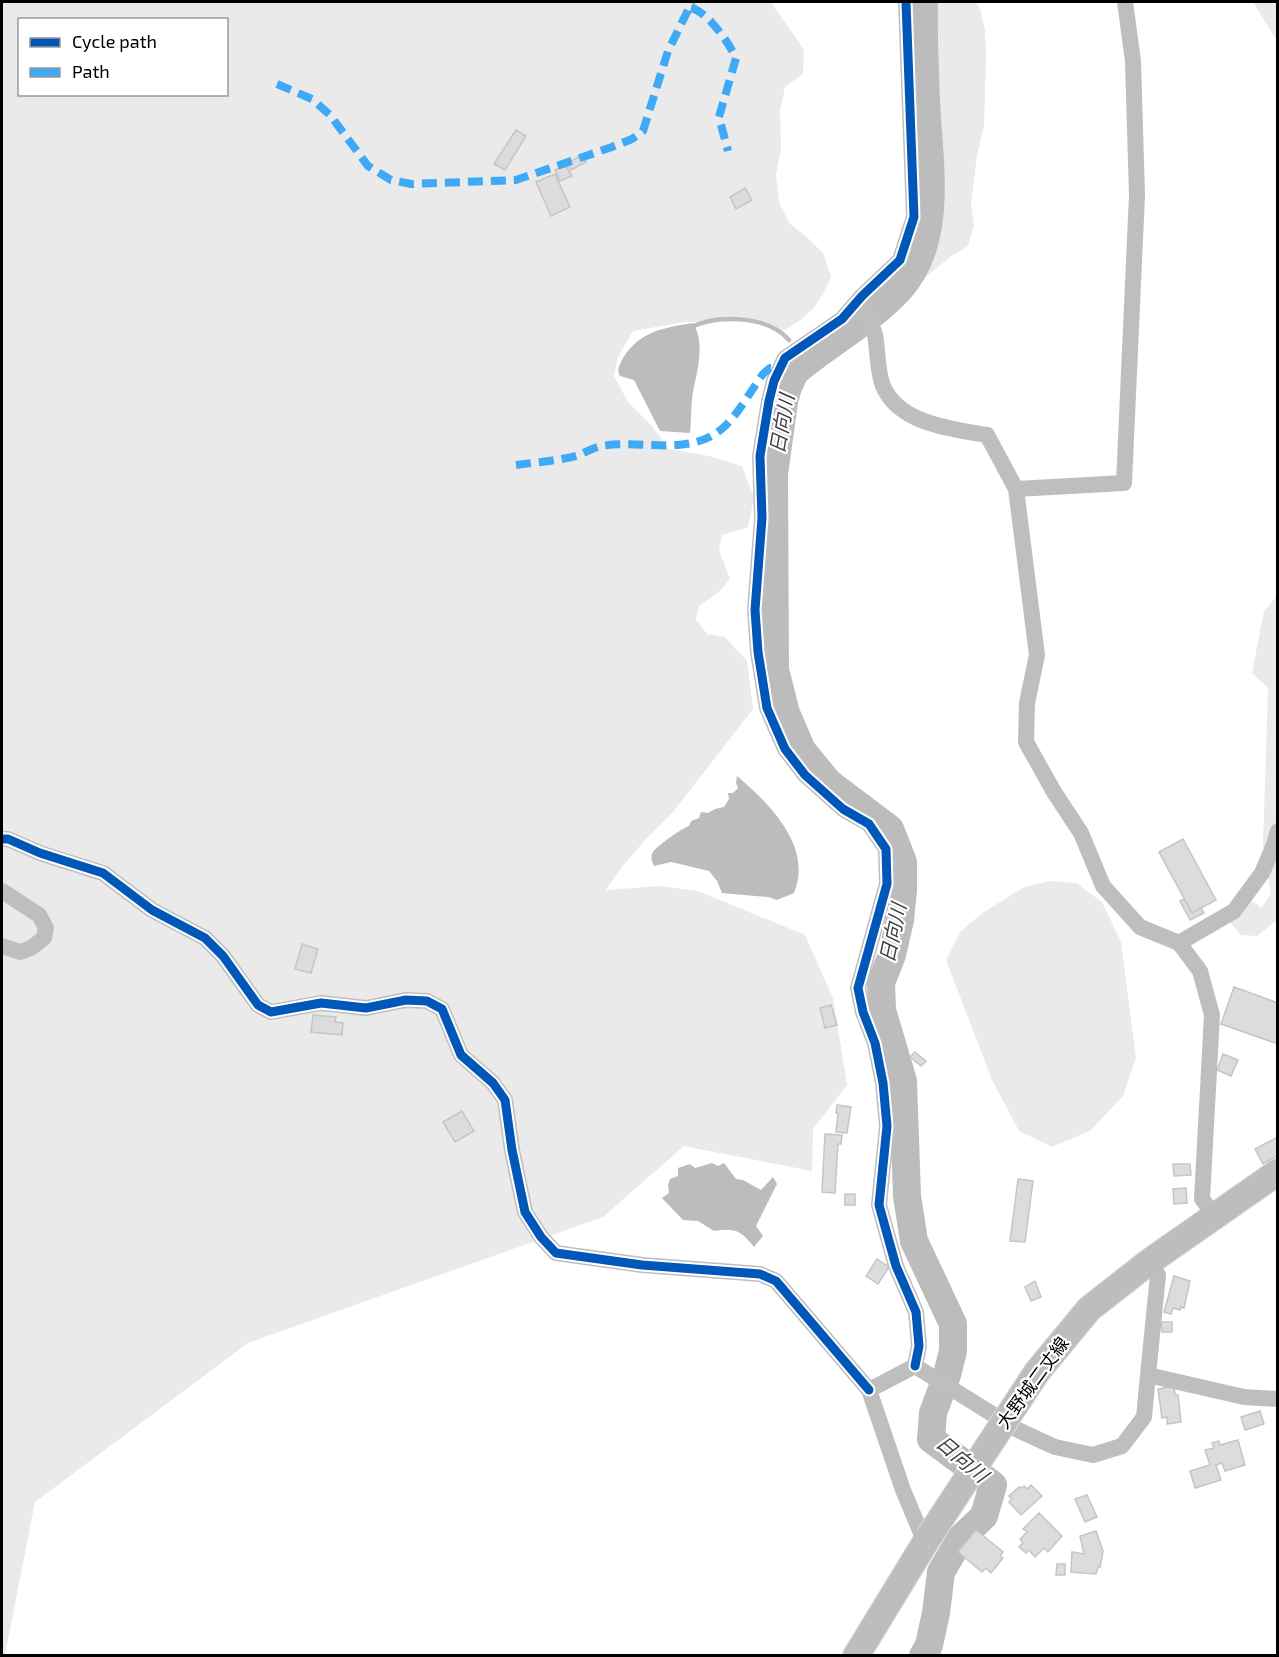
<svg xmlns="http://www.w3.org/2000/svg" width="1279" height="1657" font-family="'Exo 2','Noto Sans JP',sans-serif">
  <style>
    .green { fill: #eaeaea; fill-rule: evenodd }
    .water { fill: #bcbcbc }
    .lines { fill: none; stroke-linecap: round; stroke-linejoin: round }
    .stream { stroke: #bcbcbc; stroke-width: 4.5 }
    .river { stroke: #bcbcbc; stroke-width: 28 }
    .building { fill: #dcdcdc; stroke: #c5c5c5; stroke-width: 1.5 }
    .primary-casing { stroke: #dbdbdb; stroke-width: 28 }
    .minor { stroke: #bebebe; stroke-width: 16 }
    .primary { stroke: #bdbdbd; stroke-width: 26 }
    .primary-bridge-casing { stroke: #dbdbdb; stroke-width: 28; stroke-linecap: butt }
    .primary-bridge { stroke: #bdbdbd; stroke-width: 26 }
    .quiet { stroke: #3fa9f5; stroke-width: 8; stroke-dasharray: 15 8; stroke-linecap: butt }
    .cycleway-casing { stroke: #fff; stroke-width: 13 }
    .cycleway { stroke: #0057b8; stroke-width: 9 }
    .labels { text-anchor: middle; stroke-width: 4.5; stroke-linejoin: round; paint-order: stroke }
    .street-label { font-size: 18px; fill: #000; stroke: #fff }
    .water-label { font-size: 20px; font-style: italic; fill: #404040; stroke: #fff }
  </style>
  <rect width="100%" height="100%" fill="#fff"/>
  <g class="green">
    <path d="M2,2H771L804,50L803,74L785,87L780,111L781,147L776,176L779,202L790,224L808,238L823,253L831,277C817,308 811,315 781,332L761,322L720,321L685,322L633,331L618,357L614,376L628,402L652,426L669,449L709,456L742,466L754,498L748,527L722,535L719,550L730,579L719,592L699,606L696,619L707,634L725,637L747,661L753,709L673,812L646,839L621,868L606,890L660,886L698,891L805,935L833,998L847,1085L813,1129L812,1171L684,1146L603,1217L248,1343L35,1502L5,1655L2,1656ZM20,20H226V94H20Z"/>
    <path d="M936,2H975L980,8L985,30L986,58L984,126L977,156L971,204L974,225L968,246L950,257L921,281L931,245L934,218L929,39L931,14Z"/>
    <path d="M1253,2H1277V41Z"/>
    <path d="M1277,596V920L1257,936L1241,935L1230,922L1237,900L1254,902L1261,908L1271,894L1263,844L1268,688L1252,673L1264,611Z"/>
    <path d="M1050,881L1076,883L1102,902L1121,942L1136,1058L1123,1096L1090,1131L1052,1147L1019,1131L992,1080L946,960L961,931L981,914L1024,887Z"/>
  </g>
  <g class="water">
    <path d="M693,323C707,346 695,376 692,399C691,410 691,422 690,433L660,431L634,380L620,376C616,368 620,365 623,358C640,331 663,328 693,323Z"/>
    <path d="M737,776C770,804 813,847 794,893L777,900L768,897L722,893L717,881L709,871L671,862L654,866C652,862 650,857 653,852C657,846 682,828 689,826L691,821L699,818L701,812L708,813L715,809L724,807L729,799L728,793H733L738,788L736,783Z"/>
    <path d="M712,1163L718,1166L724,1163L736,1179L743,1180L761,1190L773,1177L777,1184L756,1226L763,1236L754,1247C740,1230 735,1228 714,1231L698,1221L683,1220L662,1198L669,1193L668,1185L670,1179L678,1176V1168L690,1164L695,1168Z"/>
  </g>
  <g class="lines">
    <path class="stream" d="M689,328C717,314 767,315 789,340"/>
    <path class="river" d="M923,1656L929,1645L936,1613L941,1572L961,1538L984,1516L993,1485L931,1439L933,1413L947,1375L953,1351V1324L914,1241L907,1196L903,1081L882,1010L881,983L892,955L900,920L903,891V862L890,829L829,783L802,750L786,713L775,670L774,474L784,402L788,387L795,372C829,343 868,323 899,290C944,241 929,163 926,102C925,69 923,35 924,2"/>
  </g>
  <g class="building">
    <path d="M516,130L526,136L505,170L494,164Z"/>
    <path d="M582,155L586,162L571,170L567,163Z"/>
    <path d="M566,166L572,176L560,181L555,170Z"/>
    <path d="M555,174L570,207L551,216L536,182Z"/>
    <path d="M745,188L752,200L736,209L730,197Z"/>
    <path d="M1183,839L1216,900L1192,913L1159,852Z"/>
    <path d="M1184,899L1192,913L1201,908L1204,913L1190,920L1180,901Z"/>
    <path d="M302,944L318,949L311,973L295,969Z"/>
    <path d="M1234,987L1278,1003V1044L1221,1024Z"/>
    <path d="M831,1005L837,1025L825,1028L820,1008Z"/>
    <path d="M313,1015L336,1017L335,1022L343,1023L342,1035L311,1032Z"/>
    <path d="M915,1052L926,1061L921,1066L910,1057Z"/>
    <path d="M1223,1054L1238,1060L1231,1076L1217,1070Z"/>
    <path d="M837,1105L851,1107L847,1133L836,1132L838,1113H836Z"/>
    <path d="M462,1111L474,1131L455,1142L443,1122Z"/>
    <path d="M825,1134L842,1135L841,1144H838L835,1193L822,1192Z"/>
    <path d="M1278,1137V1155L1263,1164L1255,1149Z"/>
    <path d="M1173,1164H1190L1191,1175L1174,1176Z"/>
    <path d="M1018,1179L1033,1181L1025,1242L1010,1241Z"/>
    <path d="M1186,1188L1187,1203L1174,1204L1173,1189Z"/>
    <rect x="845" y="1194" width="10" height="11"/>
    <path d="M877,1259L889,1267L878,1284L866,1276Z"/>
    <path d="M1174,1276L1190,1281L1184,1308L1181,1307L1180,1310L1173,1308L1171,1314L1164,1312Z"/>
    <path d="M1035,1281L1041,1297L1031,1301L1025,1287Z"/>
    <path d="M1161,1322H1172V1332H1162Z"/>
    <path d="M1174,1386L1175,1395H1178L1181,1422L1167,1424V1417L1162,1418L1158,1389Z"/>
    <path d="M1260,1411L1264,1424L1245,1430L1241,1417Z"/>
    <path d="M1238,1440L1245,1465L1225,1471L1222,1463L1216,1465L1221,1480L1195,1488L1190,1471L1210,1465L1205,1450L1214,1448L1212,1443L1219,1441L1220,1445Z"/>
    <path d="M1031,1485L1042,1496L1021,1515L1009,1502L1012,1499L1009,1496L1019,1487L1021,1488L1024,1486L1027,1489Z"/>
    <path d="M1087,1495L1097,1517L1085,1522L1075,1499Z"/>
    <path d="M1039,1513L1062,1536L1048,1552L1044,1548L1035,1557L1029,1550L1026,1553L1019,1547L1023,1543L1020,1539L1027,1532L1023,1529Z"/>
    <path d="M976,1530L1003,1552L1000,1556L1003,1558L991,1573L986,1568L982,1572L958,1552Z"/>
    <path d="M1096,1531L1103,1551L1100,1567H1098L1096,1574L1071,1572L1072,1552L1084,1554L1080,1536Z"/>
    <path d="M1057,1564H1065V1575H1056Z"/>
  </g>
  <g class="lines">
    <defs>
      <g id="primary">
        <path d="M1037,1372L1089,1309L1149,1262L1278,1172"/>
        <path d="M856,1656L928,1538"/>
      </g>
    </defs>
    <use href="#primary" class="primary-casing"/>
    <g class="minor">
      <path d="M906,2L914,217L900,260L862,296L842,319L785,358L774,381L769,401L760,456L762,518L755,610L758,652L767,708L785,749L805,775L843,809L869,824L886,849L887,884L858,988L863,1012L875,1043L883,1083L887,1126L879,1205L896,1266L916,1312L919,1346L915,1366"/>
      <path d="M862,296C866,309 871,322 875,335C878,351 877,371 883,386C899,424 952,429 987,435L1016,489L1037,655L1027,703L1026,742L1054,792L1081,833L1103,886L1140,927L1179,943L1200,971L1212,1015L1202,1199L1215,1216"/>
      <path d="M1016,489L1124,483L1137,195L1133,61L1125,2"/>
      <path d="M2,839H8L40,853L103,873L152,910L205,938L223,956L258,1005L271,1012L321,1003L366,1008L406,1000L427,1001L442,1009L461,1055L493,1083L505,1100L512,1150L525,1212L541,1237L556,1253L642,1265L760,1274L776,1281L869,1390"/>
      <path d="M2,891L39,915L46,928L44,938L31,948L20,952L2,946"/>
      <path d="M1179,943L1234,911L1262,873L1274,845L1278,831"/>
      <path d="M1148,1375L1158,1275L1149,1262"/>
      <path d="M928,1538L921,1533L903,1490L869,1390L915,1366L1018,1430L1055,1447L1093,1455L1122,1446L1144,1417L1148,1375L1244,1397L1278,1399"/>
    </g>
    <use href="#primary" class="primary"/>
    <defs>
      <path id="primary-bridge" d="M928,1538L1037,1372"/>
    </defs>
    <use href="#primary-bridge" class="primary-bridge-casing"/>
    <use href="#primary-bridge" class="primary-bridge"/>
    <g class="quiet">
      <path d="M691,8C708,12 729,43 736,58L719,117L728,151"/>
      <path d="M277,84L312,99L330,115L368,166L391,180L411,184L516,180L612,147L632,139L643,131L668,51L692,2"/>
      <path d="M516,465C537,462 559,461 579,455C586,452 593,448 601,446C641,439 692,458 725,426C738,414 752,389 763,374L770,368L780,369"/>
    </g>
    <defs>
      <g id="cycleway">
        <path d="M906,2L914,217L900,260L862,296L842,319L785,358L774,381L769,401L760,456L762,518L755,610L758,652L767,708L785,749L805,775L843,809L869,824L886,849L887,884L858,988L863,1012L875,1043L883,1083L887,1126L879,1205L896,1266L916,1312L919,1346L915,1366"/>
        <path d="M2,839H8L40,853L103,873L152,910L205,938L223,956L258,1005L271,1012L321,1003L366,1008L406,1000L427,1001L442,1009L461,1055L493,1083L505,1100L512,1150L525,1212L541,1237L556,1253L642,1265L760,1274L776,1281L869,1390"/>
      </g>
    </defs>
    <use href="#cycleway" class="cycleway-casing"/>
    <use href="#cycleway" class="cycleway"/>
  </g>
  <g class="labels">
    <g class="street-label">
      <text transform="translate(1033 1383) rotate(-54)" y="6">大野城二丈線</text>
    </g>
    <g class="water-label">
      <text transform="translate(782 424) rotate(-80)" y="7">日向川</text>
      <text transform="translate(893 933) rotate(-78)" y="7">日向川</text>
      <text transform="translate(962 1459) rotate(40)" y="7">日向川</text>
    </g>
  </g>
  <rect width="1279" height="1657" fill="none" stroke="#000000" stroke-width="6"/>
  <rect x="18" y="18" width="210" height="78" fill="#ffffff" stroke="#999999" stroke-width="1.5"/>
  <rect x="30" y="38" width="30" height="9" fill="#0057b8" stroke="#999999" stroke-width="1.5"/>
  <text x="72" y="48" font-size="18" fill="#000000">Cycle path</text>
  <rect x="30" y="68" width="30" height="9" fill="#3fa9f5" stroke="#999999" stroke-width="1.5"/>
  <text x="72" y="78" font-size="18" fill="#000000">Path</text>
</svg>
